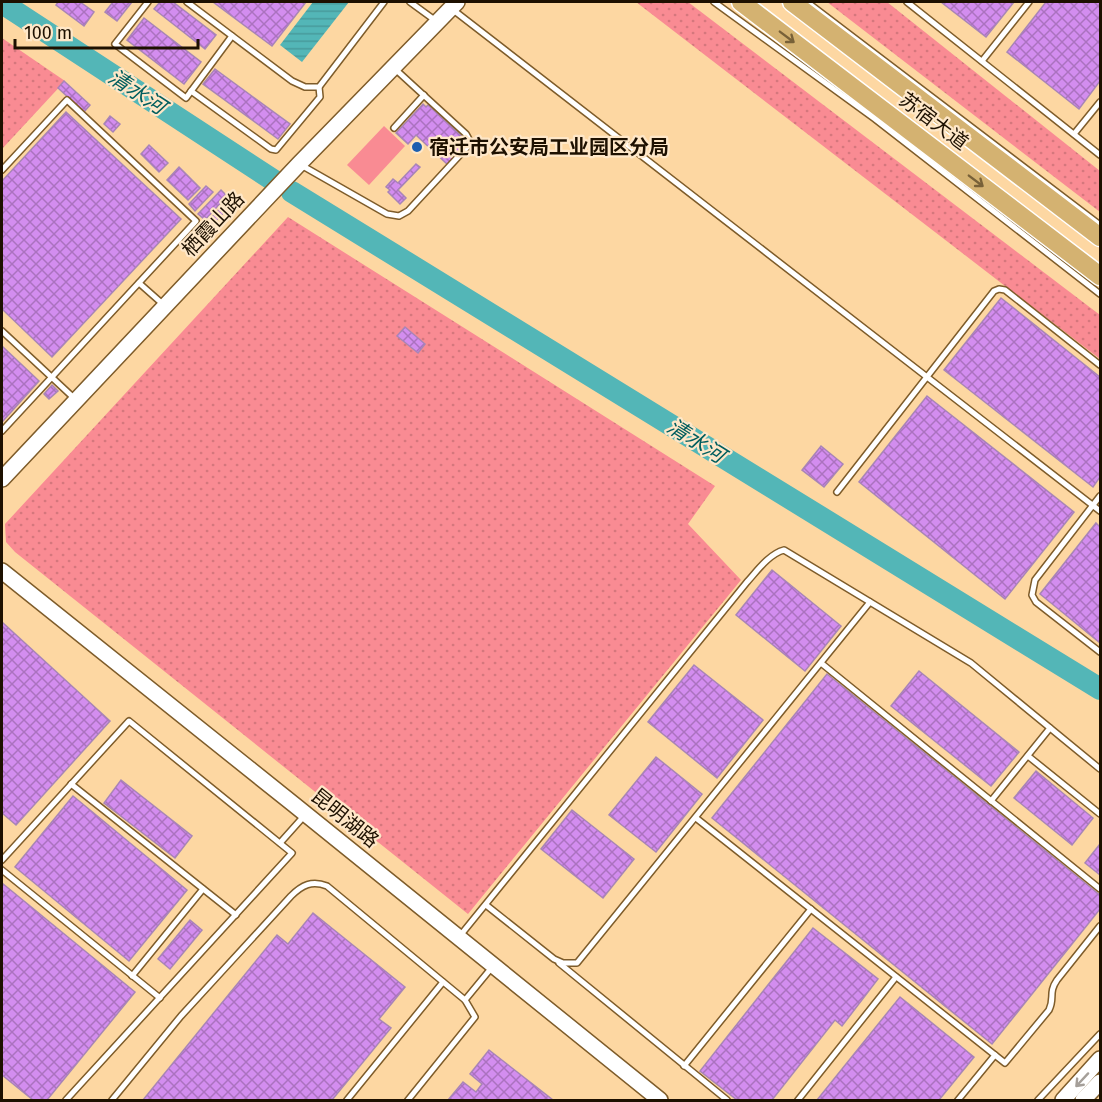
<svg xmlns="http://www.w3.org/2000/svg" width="1102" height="1102" font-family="'Fira Sans','Noto Sans SC',sans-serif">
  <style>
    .grass { fill: url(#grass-dots) }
    .pitch { fill: #f98b93 }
    .water { fill: url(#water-rules) }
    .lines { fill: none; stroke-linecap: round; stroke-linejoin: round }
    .river { stroke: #53b6b7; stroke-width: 22 }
    .building { fill: url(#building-cross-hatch); stroke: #a885b6; stroke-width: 1.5 }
    .lane-casing { stroke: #7e5c2a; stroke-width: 8 }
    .secondary-casing { stroke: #7e5c2a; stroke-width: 18 }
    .primary-casing { stroke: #fff; stroke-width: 21 }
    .lane { stroke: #fff; stroke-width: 5 }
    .secondary { stroke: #fff; stroke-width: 15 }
    .primary { stroke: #d4b271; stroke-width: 18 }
    .oneway { stroke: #786138 }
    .oneway2 { stroke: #a59f99 }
    .poi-dot { fill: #1c5fb0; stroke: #fee7c8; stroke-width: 2 }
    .labels { text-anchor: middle; stroke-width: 4.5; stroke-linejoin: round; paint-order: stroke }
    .street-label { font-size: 20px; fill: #1d1000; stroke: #fee7c8 }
    .poi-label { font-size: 20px; font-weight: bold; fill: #1d1000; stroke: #fee7c8; text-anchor: start }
    .water-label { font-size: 21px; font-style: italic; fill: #025e5e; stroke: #fee7c8 }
  </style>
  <defs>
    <pattern id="grass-dots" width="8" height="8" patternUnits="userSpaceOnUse" patternTransform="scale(1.5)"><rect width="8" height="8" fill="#f98b93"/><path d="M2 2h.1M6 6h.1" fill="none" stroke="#d5777d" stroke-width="1.8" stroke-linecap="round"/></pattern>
    <pattern id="water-rules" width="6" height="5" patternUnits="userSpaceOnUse" patternTransform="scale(1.5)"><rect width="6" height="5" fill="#53b6b7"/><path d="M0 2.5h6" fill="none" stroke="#489b9c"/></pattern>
    <pattern id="building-cross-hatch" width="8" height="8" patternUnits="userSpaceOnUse" patternTransform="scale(1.5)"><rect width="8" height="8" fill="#d38def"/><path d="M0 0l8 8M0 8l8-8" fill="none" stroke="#ab72bf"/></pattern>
  </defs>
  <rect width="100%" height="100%" fill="#fdd7a2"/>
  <g class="grass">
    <path d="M636,2H688L1100,315V359Z"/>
    <path d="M827,2H887L1100,171V212Z"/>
    <path d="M2,38L65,81L2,149Z"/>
    <path d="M288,217L715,486L688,524L741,580L468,914L15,552L6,542L5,524Z"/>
  </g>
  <path class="pitch" d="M384,126L405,146L369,185L347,165Z"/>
  <path class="water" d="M313,2H349L302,62L280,45Z"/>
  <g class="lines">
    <g class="river">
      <path d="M2,3L273,180"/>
      <path d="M292,192L1100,689"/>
    </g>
  </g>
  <g class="building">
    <path d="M58,2H80L94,12L84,26L56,5Z"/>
    <path d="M113,2H132L117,21L105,12Z"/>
    <path d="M160,2H173L216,35L205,49L154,9Z"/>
    <path d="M213,2H306L272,46Z"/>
    <path d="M941,2H1014L986,37Z"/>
    <path d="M1046,2H1100V81L1079,109L1007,52Z"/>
    <path d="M144,18L201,62L184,84L127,40Z"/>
    <path d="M215,69L290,124L278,139L203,84Z"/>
    <path d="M64,81L90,105L84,112L58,88Z"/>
    <path d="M423,104L426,107L428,105L469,143L448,165L416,135L408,144L396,133Z"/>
    <path d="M66,112L181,219L52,357L2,309V181Z"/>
    <path d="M110,116L120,124L113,132L104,124Z"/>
    <path d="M149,145L168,163L159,172L141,154Z"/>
    <path d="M416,164L420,167L398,190L406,198L400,204L388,192L390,190L386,187L393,179L398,183Z"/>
    <path d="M179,167L200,188L188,200L167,180Z"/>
    <path d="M206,186L213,192L195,211L189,204Z"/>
    <path d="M221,190L227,196L205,220L198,214Z"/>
    <path d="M230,198L234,202L211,226L207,222Z"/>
    <path d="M1001,298L1100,377V477L1093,487L944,370Z"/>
    <path d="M405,327L425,344L418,353L397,336Z"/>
    <path d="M2,346L39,381L2,422Z"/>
    <path d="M52,385L58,391L49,399L44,394Z"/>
    <path d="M927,396L1074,512L1005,599L859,482Z"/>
    <path d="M821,446L843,464L824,487L802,470Z"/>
    <path d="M1096,523L1100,527V643L1040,594Z"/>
    <path d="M772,570L841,626L805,671L736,615Z"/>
    <path d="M2,622L110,721L16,825L2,813Z"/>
    <path d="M694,665L763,720L717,778L648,722Z"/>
    <path d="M919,671L1019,752L991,786L891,706Z"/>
    <path d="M827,674L1100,895V909L992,1044L712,818Z"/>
    <path d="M656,757L702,794L656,852L609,815Z"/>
    <path d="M1036,771L1093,818L1072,845L1014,798Z"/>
    <path d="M121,780L192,836L175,858L104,803Z"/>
    <path d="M73,796L187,890L129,961L15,867Z"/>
    <path d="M572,810L634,859L603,898L541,849Z"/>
    <path d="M1100,844V875L1085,863Z"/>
    <path d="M2,883L135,992L47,1100H33L2,1075Z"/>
    <path d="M313,913L405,987L379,1019L391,1028L332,1100H143L277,935L288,944Z"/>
    <path d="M190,920L202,930L170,969L158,959Z"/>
    <path d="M813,928L878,979L842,1026L835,1020L772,1100H737L700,1071Z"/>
    <path d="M900,997L974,1057L939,1100H817Z"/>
    <path d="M489,1050L553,1100H448L463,1082L476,1092L482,1084L470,1074Z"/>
  </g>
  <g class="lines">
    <defs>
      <g id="lane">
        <path d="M148,2L115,44L186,98L232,36"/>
        <path d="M187,2L292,81L305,87H319L384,2"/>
        <path d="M410,2L436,21"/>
        <path d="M714,2L875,119L1100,294"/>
        <path d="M807,2L1100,225"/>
        <path d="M907,2L1100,155"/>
        <path d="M452,9L1100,511"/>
        <path d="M982,61L1029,2"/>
        <path d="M191,91L271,149L276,150L320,97L319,87"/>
        <path d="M394,128L424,95"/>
        <path d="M1074,134L1100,102"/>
        <path d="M301,165L387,214L399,216L408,211L471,143L466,134L394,68"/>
        <path d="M2,170L67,100L196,221L2,431"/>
        <path d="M139,283L165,306"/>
        <path d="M2,331L75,399"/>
        <path d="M837,492L994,291L999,289L1005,290L1100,365"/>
        <path d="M1100,496L1035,580L1032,595L1036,602L1100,652"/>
        <path d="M821,663L1100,889"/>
        <path d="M1028,756L1100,814"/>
        <path d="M71,784L236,915"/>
        <path d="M991,801L1050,728"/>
        <path d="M696,818L1005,1063L1049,1010C1055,998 1048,993 1057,980L1100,926"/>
        <path d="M280,843L305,815"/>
        <path d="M2,860L129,721L292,853L66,1100"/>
        <path d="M2,870L160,998"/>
        <path d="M486,905L554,959L563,963H577L870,602"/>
        <path d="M459,937L747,582C757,571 769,554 784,550L971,663L1100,769"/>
        <path d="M559,963L727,1100"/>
        <path d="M132,976L203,889"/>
        <path d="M684,1066L811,909"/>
        <path d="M112,1100L181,1016L291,896C302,885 312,880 327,886L465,1000L493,966"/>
        <path d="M347,1100L443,982"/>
        <path d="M408,1100L475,1017L465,1000"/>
        <path d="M798,1100L896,977"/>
        <path d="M958,1100L995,1055"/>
        <path d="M1038,1100L1100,1034"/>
      </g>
      <g id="secondary">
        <path d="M2,479L299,164L457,2"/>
        <path d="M2,571L292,803L660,1100"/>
        <path d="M1063,1100L1100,1059"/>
        <path d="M1083,1100L1100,1082"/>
      </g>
      <g id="primary">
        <path d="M741,2L1100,276"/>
        <path d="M792,2L1100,237"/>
      </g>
    </defs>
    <use href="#lane" class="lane-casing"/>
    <use href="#secondary" class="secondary-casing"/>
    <use href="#primary" class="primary-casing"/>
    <use href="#lane" class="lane"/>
    <use href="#secondary" class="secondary"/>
    <use href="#primary" class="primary"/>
  </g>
  <defs><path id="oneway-shaft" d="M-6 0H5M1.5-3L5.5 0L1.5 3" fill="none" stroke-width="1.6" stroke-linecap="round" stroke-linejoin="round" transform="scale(1.5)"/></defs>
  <g class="oneway">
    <use href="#oneway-shaft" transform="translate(787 37) rotate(37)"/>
    <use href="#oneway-shaft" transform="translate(976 181) rotate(37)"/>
  </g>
  <use class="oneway2" href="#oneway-shaft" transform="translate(1082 1080) rotate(133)"/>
  <circle class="poi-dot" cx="417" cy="147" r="6"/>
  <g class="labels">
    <g class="street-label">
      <text transform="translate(934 121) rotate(37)" y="7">苏宿大道</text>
      <text transform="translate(213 224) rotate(-47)" y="7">栖霞山路</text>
      <text transform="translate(345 818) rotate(39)" y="7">昆明湖路</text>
    </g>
    <g class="poi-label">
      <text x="429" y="154">宿迁市公安局工业园区分局</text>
    </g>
    <g class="water-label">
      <text transform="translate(137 92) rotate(33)" y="7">清水河</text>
      <text transform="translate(696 441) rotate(32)" y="7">清水河</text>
    </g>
  </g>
  <rect width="1102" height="1102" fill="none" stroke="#1d1000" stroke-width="6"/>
  <path d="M15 39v9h183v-9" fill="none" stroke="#1d1000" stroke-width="3"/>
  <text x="24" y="39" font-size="18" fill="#1d1000" stroke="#fee7c8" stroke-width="4.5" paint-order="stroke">100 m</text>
</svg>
